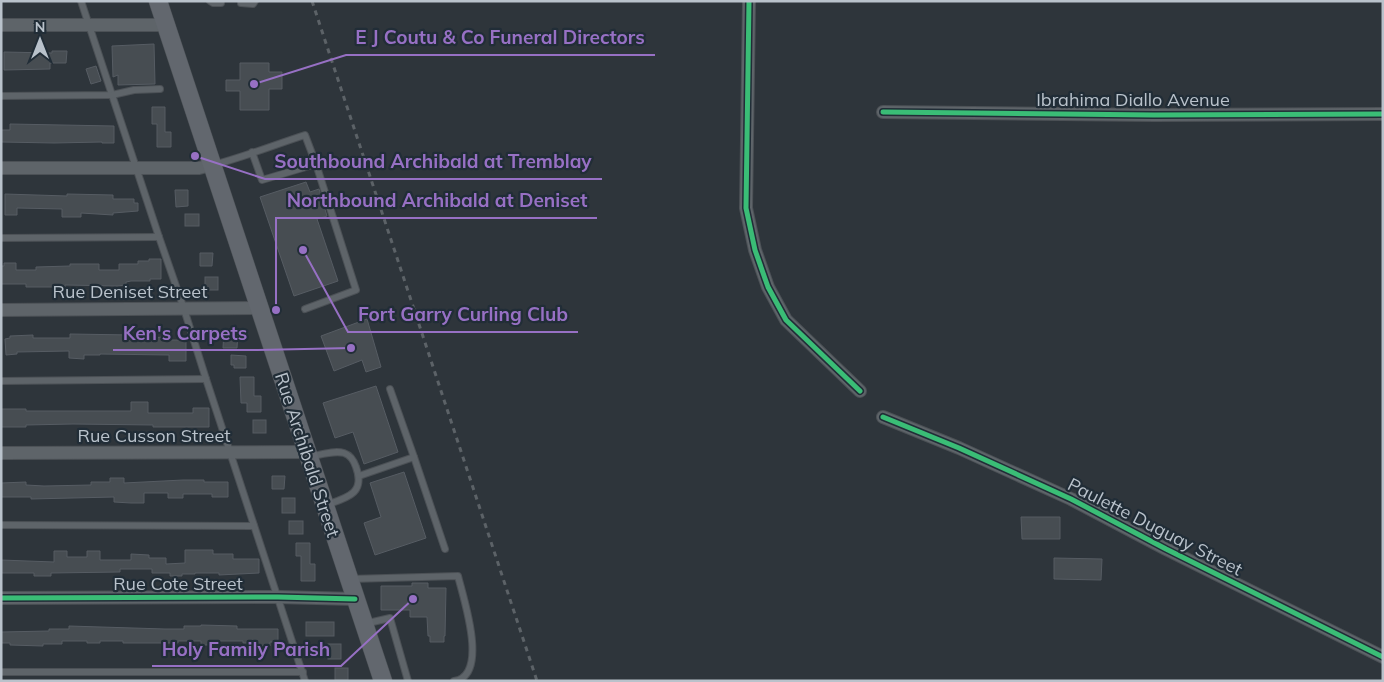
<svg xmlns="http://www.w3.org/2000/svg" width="1384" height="682" font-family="Mulish,sans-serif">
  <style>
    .building { fill: #474d52; stroke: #565c63 }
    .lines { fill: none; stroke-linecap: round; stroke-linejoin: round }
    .lane-casing { stroke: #4c5156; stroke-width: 8 }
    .street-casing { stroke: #4c5156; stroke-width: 14 }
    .secondary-casing { stroke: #4c5156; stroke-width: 19 }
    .lane { stroke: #5e6469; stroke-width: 6 }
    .street { stroke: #5e6469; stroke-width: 12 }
    .secondary { stroke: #62676e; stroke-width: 18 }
    .rail { stroke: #5c6267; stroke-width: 3; stroke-dasharray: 5 5; stroke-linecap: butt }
    .cycleway-casing { stroke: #212d37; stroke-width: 8 }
    .cycleway { stroke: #3abd76; stroke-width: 5 }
    .labels { text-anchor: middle; stroke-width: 4.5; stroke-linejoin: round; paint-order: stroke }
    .street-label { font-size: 18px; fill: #b9c2cb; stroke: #212d37 }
    .leader { fill: none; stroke: #9770c4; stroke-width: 2 }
    .callout-dot { fill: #9770c4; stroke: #212d37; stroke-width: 2 }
    .callout-label { font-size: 19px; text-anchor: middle; font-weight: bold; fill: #9770c4; stroke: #212d37; stroke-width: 4.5; stroke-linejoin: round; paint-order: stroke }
  </style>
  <rect width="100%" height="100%" fill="#2e353b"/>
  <g class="building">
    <path d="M154,44L155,84L118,85V75L113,77L112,46Z"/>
    <path d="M52,51H67L66,63H50V69L4,70V52L52,53Z"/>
    <path d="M240,63H269V72H282V89H269V110H240V91H226V80H240Z"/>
    <path d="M96,66L101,81L91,84L86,69Z"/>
    <path d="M152,107H165V132H171V147H157V124H152Z"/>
    <path d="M10,124L114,126V143H102V142L54,143L1,142V130H10Z"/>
    <path d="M306,182L310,192L319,189L327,216L317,219L338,281L294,296L260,197Z"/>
    <path d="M175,190H188V206L176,207Z"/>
    <path d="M5,194L67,196V194L113,195V199H134V203H138V211L113,213V215L81,213V217H62V209L17,208V215H5Z"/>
    <rect x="185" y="214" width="14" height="12"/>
    <path d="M200,253H213L212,266H200Z"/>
    <path d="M149,259H161V279H150V281H131L126,282V285L117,286L65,285V287H26V284H1V266H4V263H16V270H36V267L70,266V264H99V270H119V264H138V261H149Z"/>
    <rect x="205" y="277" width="13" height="13"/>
    <path d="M367,319L381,367L366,372L362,360L334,371L321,336Z"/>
    <path d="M224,330L238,331L237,348H223Z"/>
    <path d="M70,334L132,335V339L164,337V340H186V361H169V355L100,354V355H84V359L69,358V351L17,352V354L6,355L5,339L10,338V336L33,335V338H70Z"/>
    <path d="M231,355L246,356V368H234V365H231Z"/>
    <path d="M240,377H254V396H261V412H247V403H241Z"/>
    <path d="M376,386L398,452L364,464L353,432L335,438L323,403Z"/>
    <path d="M131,402H148V413H193V408H209V427H153V425L73,424L26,425V427H1V409H26V411H131Z"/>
    <rect x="253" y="420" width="13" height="13"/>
    <path d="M404,472L426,538L375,555L364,523L381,517L370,483Z"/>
    <path d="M272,476H285L284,489H272Z"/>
    <path d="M110,478H124V483L183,480H204V482H228V497H212V494H183V498H168V493H144V503H131L114,502V497L31,499V497H1V483L26,482V485L44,486L91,485V482H110Z"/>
    <rect x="282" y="498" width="13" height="15"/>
    <path d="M1021,517H1060V539H1022Z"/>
    <rect x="289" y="521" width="14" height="13"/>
    <path d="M296,543H310V564H315V581H301V556H296Z"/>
    <path d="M185,550H213V554H233V559H259V573L219,575V573H195V574H182V576H170V573H152V569H120V572L51,573V576H34V573H1V560L54,562V551H67V557H87V551H100V560H131V554L149,555V558H166V564L185,563Z"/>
    <path d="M1054,558L1102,559L1101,580L1054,579Z"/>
    <path d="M412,583H428V588H446L445,636H444V642H430V636H428L427,617H410V610H381V586H412Z"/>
    <rect x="306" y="622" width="28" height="14"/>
    <path d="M201,625L237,626V629H278V642H270V646H252V643H243V641H214V645H201V641H178V643H123V641H100V643H87V641H62V644H43V646L10,645V643H1V632L49,631V629H69V626L165,629H184V626H201Z"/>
    <rect x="328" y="644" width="13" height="15"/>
    <rect x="335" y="668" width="13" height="12"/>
  </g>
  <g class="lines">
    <defs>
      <g id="lane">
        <path d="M81,1L159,237L184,309L206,379L305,681"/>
        <path d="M210,1L213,3H221"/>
        <path d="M241,3L253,4L255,1"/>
        <path d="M1,96L112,95L134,90L160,89"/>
        <path d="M213,165C244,157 274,145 305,135L316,164L262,180L252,152"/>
        <path d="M1,238L159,237"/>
        <path d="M305,309L356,290L316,164"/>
        <path d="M1,381L206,379"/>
        <path d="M309,457C320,455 334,450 344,453C350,455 354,461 356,467C366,494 346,498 326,505"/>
        <path d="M414,457L445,549"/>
        <path d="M359,476L414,457L390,389"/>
        <path d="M1,525L254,526"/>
        <path d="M350,579L458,576C463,597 490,676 454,681"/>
        <path d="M364,624L390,618L408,681"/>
        <path d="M1,672H303"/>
      </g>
      <g id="street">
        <path d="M749,1L746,208L755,250L768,287L786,320L860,391"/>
        <path d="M1,25H166"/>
        <path d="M883,112L1154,115L1383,114"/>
        <path d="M1,168H199L211,165"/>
        <path d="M1,310L259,308"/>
        <path d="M883,417L959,448L1071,499L1166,549L1383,657"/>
        <path d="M1,453L307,452"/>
        <path d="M1,598L278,597L355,599"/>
      </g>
      <path id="secondary" d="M158,1L383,681"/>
    </defs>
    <use href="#lane" class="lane-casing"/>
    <use href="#street" class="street-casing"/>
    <use href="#secondary" class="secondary-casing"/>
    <use href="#lane" class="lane"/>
    <use href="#street" class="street"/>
    <use href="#secondary" class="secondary"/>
    <path class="rail" d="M312,1L537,681"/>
    <defs>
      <g id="cycleway">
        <path d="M749,1L746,208L755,250L768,287L786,320L860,391"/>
        <path d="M883,112L1154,115L1383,114"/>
        <path d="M883,417L959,448L1071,499L1166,549L1383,657"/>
        <path d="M1,598L278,597L355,599"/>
      </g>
    </defs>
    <use href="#cycleway" class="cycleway-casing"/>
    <use href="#cycleway" class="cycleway"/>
  </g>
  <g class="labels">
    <g class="street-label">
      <text x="1133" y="106">Ibrahima Diallo Avenue</text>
      <text x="130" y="298">Rue Deniset Street</text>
      <text x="154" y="442">Rue Cusson Street</text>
      <text transform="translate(307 455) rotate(72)" y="6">Rue Archibald Street</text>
      <text transform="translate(1155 527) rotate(27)" y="6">Paulette Duguay Street</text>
      <text x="178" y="590">Rue Cote Street</text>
    </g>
  </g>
  <path class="leader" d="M254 84L346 55H655M195 156L265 179H602M276 310L276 218H597M303 250L348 332H578M351 348L258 350H113M413 599L341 666H152"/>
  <g class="callout-dot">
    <circle cx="254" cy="84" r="5"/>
    <circle cx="195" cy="156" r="5"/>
    <circle cx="276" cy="310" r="5"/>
    <circle cx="303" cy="250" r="5"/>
    <circle cx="351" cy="348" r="5"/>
    <circle cx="413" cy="599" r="5"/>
  </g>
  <g class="callout-label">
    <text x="500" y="44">E J Coutu &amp; Co Funeral Directors</text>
    <text x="433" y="168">Southbound Archibald at Tremblay</text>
    <text x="437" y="207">Northbound Archibald at Deniset</text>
    <text x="463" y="321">Fort Garry Curling Club</text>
    <text x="185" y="340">Ken's Carpets</text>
    <text x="246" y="656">Holy Family Parish</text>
  </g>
  <rect width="1384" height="682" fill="none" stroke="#b9c2cb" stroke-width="5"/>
  <g transform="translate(40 40)" stroke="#212d37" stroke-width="4" paint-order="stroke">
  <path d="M0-4L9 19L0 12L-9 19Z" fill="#b9c2cb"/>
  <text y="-8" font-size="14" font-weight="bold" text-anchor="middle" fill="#b9c2cb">N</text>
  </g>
</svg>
